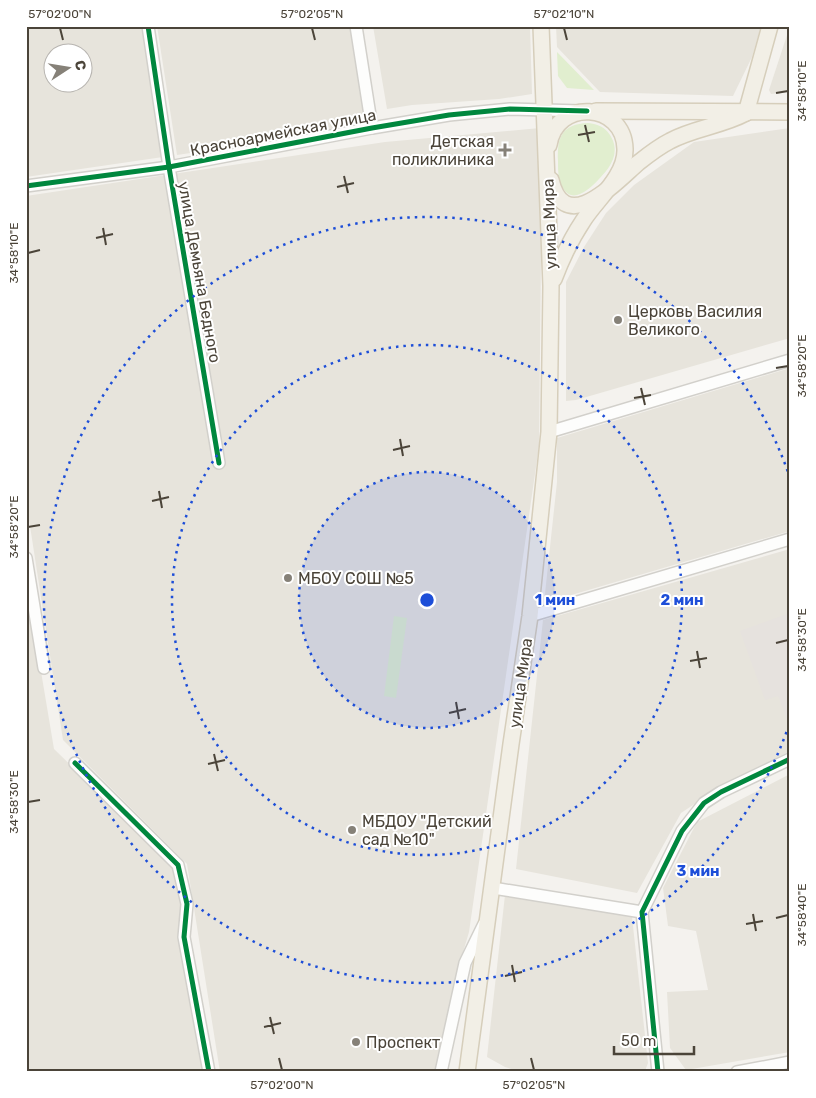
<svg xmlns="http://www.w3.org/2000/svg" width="816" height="1098" font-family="Rubik,sans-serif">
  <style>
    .residential { fill: #e7e4dc; fill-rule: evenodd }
    .industrial { fill: #e6e2de }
    .green { fill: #e1eecf }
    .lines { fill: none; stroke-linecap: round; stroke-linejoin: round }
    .minor-casing { stroke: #d2d0cb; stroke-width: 14 }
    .major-casing { stroke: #d6cebb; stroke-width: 18 }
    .minor { stroke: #fdfdfc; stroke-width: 11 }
    .major { stroke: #f2efe6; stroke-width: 15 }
    .cycleway-casing { stroke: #fff; stroke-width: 8 }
    .cycleway { stroke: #00873e; stroke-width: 5 }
    .ticks { fill: none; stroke: #4b4439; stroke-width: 2 }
    .ring { fill: none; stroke: #1d4ed8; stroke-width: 2.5; stroke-dasharray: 2.5 5 }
    .poi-dot { fill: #868178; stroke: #fff; stroke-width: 2 }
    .labels { text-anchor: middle; stroke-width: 4; stroke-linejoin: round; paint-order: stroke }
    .street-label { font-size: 16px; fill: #4b4439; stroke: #fff }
    .poi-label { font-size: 16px; fill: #4b4439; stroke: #fff; text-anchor: start }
    .centre { fill: #1d4ed8; stroke: #fff; stroke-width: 2.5 }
    .ring-label { font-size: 15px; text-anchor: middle; font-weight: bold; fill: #1d4ed8; stroke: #fff; stroke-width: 4; stroke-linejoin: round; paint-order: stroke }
    .neatline { fill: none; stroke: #4b4439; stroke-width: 2 }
    .ticks-label { font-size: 12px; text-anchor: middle; fill: #4b4439 }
  </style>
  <rect width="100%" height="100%" fill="#f4f2ee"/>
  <g class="residential">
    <path d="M26,26H143L163,157L26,177ZM52,52H82V82H52Z"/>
    <path d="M157,26H350L365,127L177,155Z"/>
    <path d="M373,26H530L532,94L499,99L412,105L387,109Z"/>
    <path d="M556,26H761L752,57L733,96L600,92L557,47Z"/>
    <path d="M790,26V92L771,94L769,90Z"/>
    <path d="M540,128L541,256L539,446L469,932L461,959L438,1072H220L187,864L63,740L26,500V196L385,142Z"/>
    <path d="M790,128V338L576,400L566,401V282L584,247L606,213L634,185L694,142Z"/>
    <path d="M790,368V531L544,603L557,482V438Z"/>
    <path d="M790,549V751L723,785L681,813L637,893L516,869L543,620Z"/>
    <path d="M26,582L54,749L176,868L207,1072H26Z"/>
    <path d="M790,774V1052L686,1070L670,1048L667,992L708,990L696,931L668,926L663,888L697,822Z"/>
    <path d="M505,895L632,917L648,1063L645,1071L522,1072L505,1067L487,1057Z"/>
  </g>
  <path class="industrial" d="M790,613V727L778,696L765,700L740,631Z"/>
  <g class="green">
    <path d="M557,52L594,90L567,88L558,76Z"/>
    <path d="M588,123C598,124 605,127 610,135C621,152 611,167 599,179C589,190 570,207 561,184C558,177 558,169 558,161C557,137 562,124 588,123Z"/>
    <path d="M394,616L407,618L396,698L384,696Z"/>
  </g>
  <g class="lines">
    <defs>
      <g id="minor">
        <path d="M148,26L169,167L219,463"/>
        <path d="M356,26L372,128"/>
        <path d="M26,186L169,167L372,128L449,115L510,109L581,111"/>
        <path d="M549,432L790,360"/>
        <path d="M26,558L44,668"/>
        <path d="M530,616L790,539"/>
        <path d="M75,763L178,865L187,904L184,937L209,1072"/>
        <path d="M493,888L642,912"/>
        <path d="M441,1072L465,963L484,924"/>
        <path d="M658,1072L642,912L682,831L704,803L721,792L790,759"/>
        <path d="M737,1072L790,1062"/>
      </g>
      <g id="major">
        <path d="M596,111L790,112"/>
        <path d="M746,113L770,26"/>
        <path d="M549,145C556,98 624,102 625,149C626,176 596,200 583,221C571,239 562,258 554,279"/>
        <path d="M551,180C565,238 616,182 638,163C648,155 658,147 670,141C694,128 722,126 746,113"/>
        <path d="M467,1072L511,744L530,616L549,432L551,286L541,26"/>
      </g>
    </defs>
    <use href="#minor" class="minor-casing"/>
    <use href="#major" class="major-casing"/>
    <use href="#minor" class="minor"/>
    <use href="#major" class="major"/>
    <defs>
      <g id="cycleway">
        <path d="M148,26L169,167L219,463"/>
        <path d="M26,186L169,167L372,128L449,115L510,109L587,111"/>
        <path d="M75,763L178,865L187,904L184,937L209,1072"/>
        <path d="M658,1072L642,912L682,831L704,803L721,792L790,759"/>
      </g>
    </defs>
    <use href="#cycleway" class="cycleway-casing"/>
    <use href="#cycleway" class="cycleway"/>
  </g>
  <path class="ticks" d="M60,28L63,40M312,28L315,40M564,28L567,40M776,93L788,91M585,125L589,142M578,135L595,132M344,176L348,193M337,187L354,183M103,228L106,245M96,238L113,234M28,253L40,250M776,368L788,366M641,388L645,405M634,398L651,395M400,439L403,456M393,450L410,446M159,491L162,508M152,501L169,497M28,527L40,525M776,643L788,640M697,651L700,668M690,661L707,658M456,702L459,719M449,713L466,709M214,754L218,771M208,764L225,760M28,802L40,800M753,914L756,931M776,918L788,915M746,924L763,921M512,965L515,982M505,976L522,972M270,1017L274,1034M264,1027L281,1023M279,1058L282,1070M531,1058L534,1070"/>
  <circle cx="427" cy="600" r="128" fill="#1d4ed8" fill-opacity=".12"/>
  <g class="ring">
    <circle cx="427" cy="600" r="128"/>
    <circle cx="427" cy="600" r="255"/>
    <path d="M789 725A383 383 0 1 1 789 475"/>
  </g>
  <g class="poi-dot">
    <path d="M502.5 142.5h5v5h5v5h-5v5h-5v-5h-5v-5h5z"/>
    <circle cx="618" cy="320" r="5"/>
    <circle cx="288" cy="578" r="5"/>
    <circle cx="352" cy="830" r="5"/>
    <circle cx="356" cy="1042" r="5"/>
  </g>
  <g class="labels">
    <g class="street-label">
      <text transform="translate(283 132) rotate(-11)" y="6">Красноармейская улица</text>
      <text transform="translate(549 224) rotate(-92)" y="6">улица Мира</text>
      <text transform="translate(200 272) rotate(80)" y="6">улица Демьяна Бедного</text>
      <text transform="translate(520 683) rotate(-82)" y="6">улица Мира</text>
    </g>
    <g class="poi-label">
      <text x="494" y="147" text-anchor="end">Детская<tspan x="494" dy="18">поликлиника</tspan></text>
      <text x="628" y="317">Церковь Василия<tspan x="628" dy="18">Великого</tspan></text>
      <text x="298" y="584">МБОУ СОШ №5</text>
      <text x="362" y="827">МБДОУ "Детский<tspan x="362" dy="18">сад №10"</tspan></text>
      <text x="366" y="1048">Проспект</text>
    </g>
  </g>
  <circle cx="427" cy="600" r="8" class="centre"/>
  <g class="ring-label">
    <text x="555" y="605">1 мин</text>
    <text x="682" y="605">2 мин</text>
    <text x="698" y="876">3 мин</text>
  </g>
  <rect width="816" height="1098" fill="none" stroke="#ffffff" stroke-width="55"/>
  <g transform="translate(68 68) rotate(78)"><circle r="24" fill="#ffffff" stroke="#b7b4b0"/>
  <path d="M0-4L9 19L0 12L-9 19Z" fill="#868178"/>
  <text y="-8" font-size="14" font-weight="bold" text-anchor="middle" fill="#4b4439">С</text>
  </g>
  <path d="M614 1046v8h80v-8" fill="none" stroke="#4b4439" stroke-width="2.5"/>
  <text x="621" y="1046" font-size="15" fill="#4b4439" stroke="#ffffff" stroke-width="4" paint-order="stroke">50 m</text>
  <rect x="28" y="28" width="760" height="1042" class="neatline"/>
  <g class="ticks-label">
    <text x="60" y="18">57°02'00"N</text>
    <text x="312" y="18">57°02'05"N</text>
    <text x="564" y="18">57°02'10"N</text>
    <text transform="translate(802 91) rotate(-90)" y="4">34°58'10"E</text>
    <text transform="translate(14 253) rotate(-90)" y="4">34°58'10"E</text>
    <text transform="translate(802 366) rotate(-90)" y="4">34°58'20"E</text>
    <text transform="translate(14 527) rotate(-90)" y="4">34°58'20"E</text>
    <text transform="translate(802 640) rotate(-90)" y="4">34°58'30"E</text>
    <text transform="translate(14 802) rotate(-90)" y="4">34°58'30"E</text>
    <text transform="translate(802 915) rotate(-90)" y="4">34°58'40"E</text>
    <text x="282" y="1089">57°02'00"N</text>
    <text x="534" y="1089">57°02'05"N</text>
  </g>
</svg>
